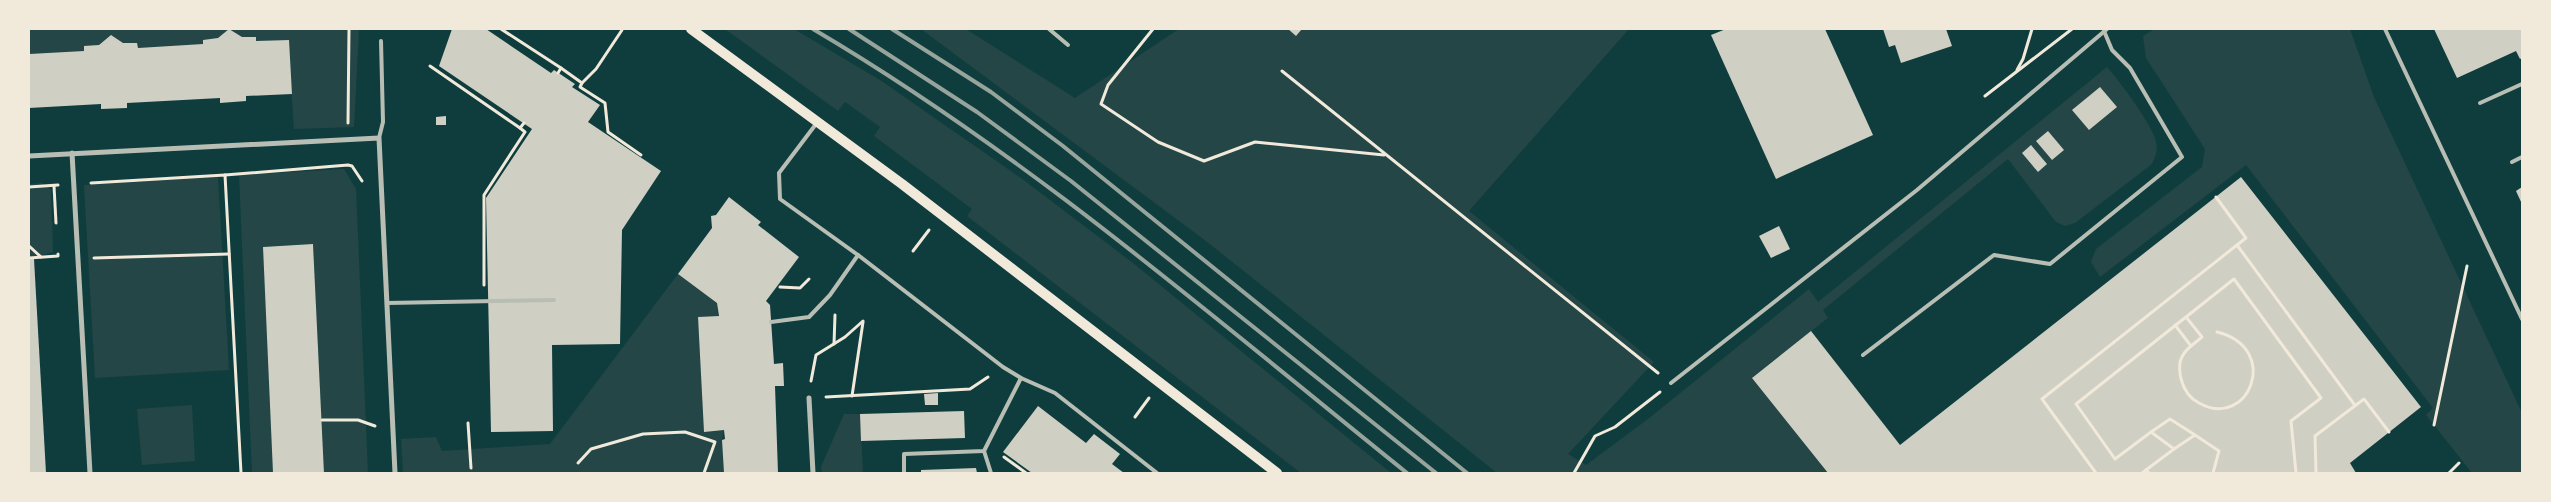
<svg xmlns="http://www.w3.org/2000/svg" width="2551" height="502" font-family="Overpass,sans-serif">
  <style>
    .green { fill: #244646 }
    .building { fill: #cfcfc3 }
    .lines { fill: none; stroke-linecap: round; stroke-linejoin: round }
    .path { stroke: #f1e9da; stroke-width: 3 }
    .service { stroke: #b8beb3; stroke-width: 4 }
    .minor { stroke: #b8beb3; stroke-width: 5 }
    .secondary { stroke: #f1e9da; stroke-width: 10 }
    .rail { stroke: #97a49c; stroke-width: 4 }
  </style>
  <rect width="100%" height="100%" fill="#0f3d3e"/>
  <g class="green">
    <path d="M29,29H376L359,30L354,127L294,129L288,40L29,54Z"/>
    <path d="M725,29H794L880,80L1025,181L1133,263L1391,473H1301L967,216L972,209L874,136L880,127L845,102L838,111Z"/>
    <path d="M921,29H966L1075,98L1179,29H1288L1296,36L1302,29H1629L1469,211L1654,362L1568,454L1586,465L1648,419L1809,289L1818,302L2107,67C2118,79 2154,127 2156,142C2158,151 2156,155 2152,164L2075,223L2065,226L2056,222L2008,159L1823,310L1828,318L1753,377L1828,473H1497L1206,241Z"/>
    <path d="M2154,29H2350L2374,97L2522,413V473H2472L2426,415L2433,408L2246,165L2100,277L2091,262L2096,249L2202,167L2205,149L2146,58L2143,36Z"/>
    <path d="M344,169L356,189L368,473H324L313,244L263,247L273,473H252L239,175Z"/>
    <path d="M218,177L229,370L95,378L84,185Z"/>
    <path d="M42,183L51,190L53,252L29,259V184Z"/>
    <path d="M678,274L717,303L718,316L698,317L704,431L724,430L722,440L724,473H403L401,439L436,437L442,451L550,444Z"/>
    <path d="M192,405L195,461L142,465L137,409Z"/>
    <path d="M844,414H860L863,473H822L821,467Z"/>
  </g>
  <g class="building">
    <path d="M229,29L242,37H256V41L289,40L292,94L246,96V101L220,103V98L127,103V108L101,109V104L29,108V54L84,51V46L99,45L111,35L123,43H137L138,48L203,44V40L218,38Z"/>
    <path d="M452,29H486L551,73L554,70L575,84L572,87L600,105L588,122L661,171L622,230L620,344L552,345L553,431L491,432L486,198L532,129L439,66Z"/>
    <path d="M1288,29H1302L1296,36Z"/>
    <path d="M1726,29H1825L1873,135L1776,179L1711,35Z"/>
    <path d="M1883,29H1946L1952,46L1901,63L1895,45L1889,47Z"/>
    <path d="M2434,29H2522V58L2520,59L2516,51L2457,78Z"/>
    <path d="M2100,87L2117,107L2089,130L2072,110Z"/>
    <path d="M446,116V125H436V117Z"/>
    <path d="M2048,131L2064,150L2052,160L2036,141Z"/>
    <path d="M2031,145L2047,164L2038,172L2022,153Z"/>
    <path d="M2241,177L2421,407L2350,463L2356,473H1828L1752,378L1811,331L1900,445Z"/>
    <path d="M2522,187V204L2516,191Z"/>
    <path d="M729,197L761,222L758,225L799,257L766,301L770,305L774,364L783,363L784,386H775L778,473H724L722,440L725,439L724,430L704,432L698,317L719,316L717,303L678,274L712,228L711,216L716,215Z"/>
    <path d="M1779,226L1790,249L1771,258L1759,236Z"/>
    <path d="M313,244L324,473H273L263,247Z"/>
    <path d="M29,259H34L46,473H29Z"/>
    <path d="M938,393V405H925L924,394Z"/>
    <path d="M1038,406L1086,443L1094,434L1120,454L1112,464L1124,473H1032L1003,452Z"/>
    <path d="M964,411L965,438L861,441L860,414Z"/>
    <path d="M976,468L977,473H921V470Z"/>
  </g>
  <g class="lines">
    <g class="path">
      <path d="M501,29L561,68L558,73"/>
      <path d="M1153,29L1108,85L1101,104L1158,142L1204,161L1255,142L1384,155"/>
      <path d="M430,66L520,128L524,123"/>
      <path d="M561,68L582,83L596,69L622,30"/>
      <path d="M2017,70L2023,59L2032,29"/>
      <path d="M1282,71L1658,373"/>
      <path d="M582,83L580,87L605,103L608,132L641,155"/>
      <path d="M1985,96L2072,29"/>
      <path d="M348,123L349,29"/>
      <path d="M225,175L348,165L352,166L362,181"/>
      <path d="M91,183L225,175L241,473"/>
      <path d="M54,186L56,223"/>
      <path d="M29,187L58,185"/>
      <path d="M2216,197L2246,238L2237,245L2354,404"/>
      <path d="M29,246L41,257"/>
      <path d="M913,251L929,230"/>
      <path d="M29,258L58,256V254"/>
      <path d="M94,258L229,254"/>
      <path d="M484,285V195L525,132L520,128"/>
      <path d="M780,287L800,288L809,279"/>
      <path d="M2186,317L2202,337L2191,346"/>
      <path d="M2175,325L2191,346C2179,356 2178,365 2181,379C2184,390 2189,398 2199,403C2249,431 2282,348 2217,332"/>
      <path d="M834,344L835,315"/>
      <path d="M811,381L816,355L845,337L863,321"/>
      <path d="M852,396L863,322"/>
      <path d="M826,397L970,389L988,377"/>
      <path d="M1135,417L1149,398"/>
      <path d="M322,420H358L375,426"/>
      <path d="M468,423L471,468"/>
      <path d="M2434,425L2467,266"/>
      <path d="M2151,432L2170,419L2195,435L2174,449"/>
      <path d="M2195,435L2219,451L2213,473"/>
      <path d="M1004,457L1026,473"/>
      <path d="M578,463L591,449L643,434L685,432L715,442L704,473"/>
      <path d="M2146,470L2174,449L2151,432L2115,459L2076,404L2234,279L2321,398L2291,421L2296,473"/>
      <path d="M1574,473L1595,436L1615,427L1660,392"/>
      <path d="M2096,473L2042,399L2237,245"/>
      <path d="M2142,473L2146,470L2149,473"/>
      <path d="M2316,473L2315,436L2364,399L2389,432"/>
      <path d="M2449,473L2459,463"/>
    </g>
    <g class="service">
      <path d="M1049,29L1068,45"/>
      <path d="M2385,29L2522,319"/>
      <path d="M2480,103L2522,84"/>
      <path d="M816,124L779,173L780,199L858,255L1003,367L1021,378L1055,393L1157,473"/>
      <path d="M379,138L383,122L381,41"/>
      <path d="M2512,162L2522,157"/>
      <path d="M387,303L554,300"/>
      <path d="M771,322L809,317L830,295L858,255"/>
      <path d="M1863,355L1994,255L2050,264L2182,157L2130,68L2112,50L2104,31"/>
      <path d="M1671,383L1917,190L2107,29"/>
      <path d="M984,451L991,473"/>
      <path d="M904,473V454L984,451L1021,378"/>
    </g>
    <g class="minor">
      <path d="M72,153L90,473"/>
      <path d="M29,156L379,138L395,473"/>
      <path d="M809,398L813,473"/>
    </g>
    <path class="secondary" d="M691,29L902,184L1277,473"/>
    <g class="rail">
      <path d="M813,29C1027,155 1214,318 1407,473"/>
      <path d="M849,29L977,112L1071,181L1436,473"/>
      <path d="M892,29L991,92L1063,146L1467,473"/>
    </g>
  </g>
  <rect width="2551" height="502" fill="none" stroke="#f1e9da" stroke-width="60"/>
</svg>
